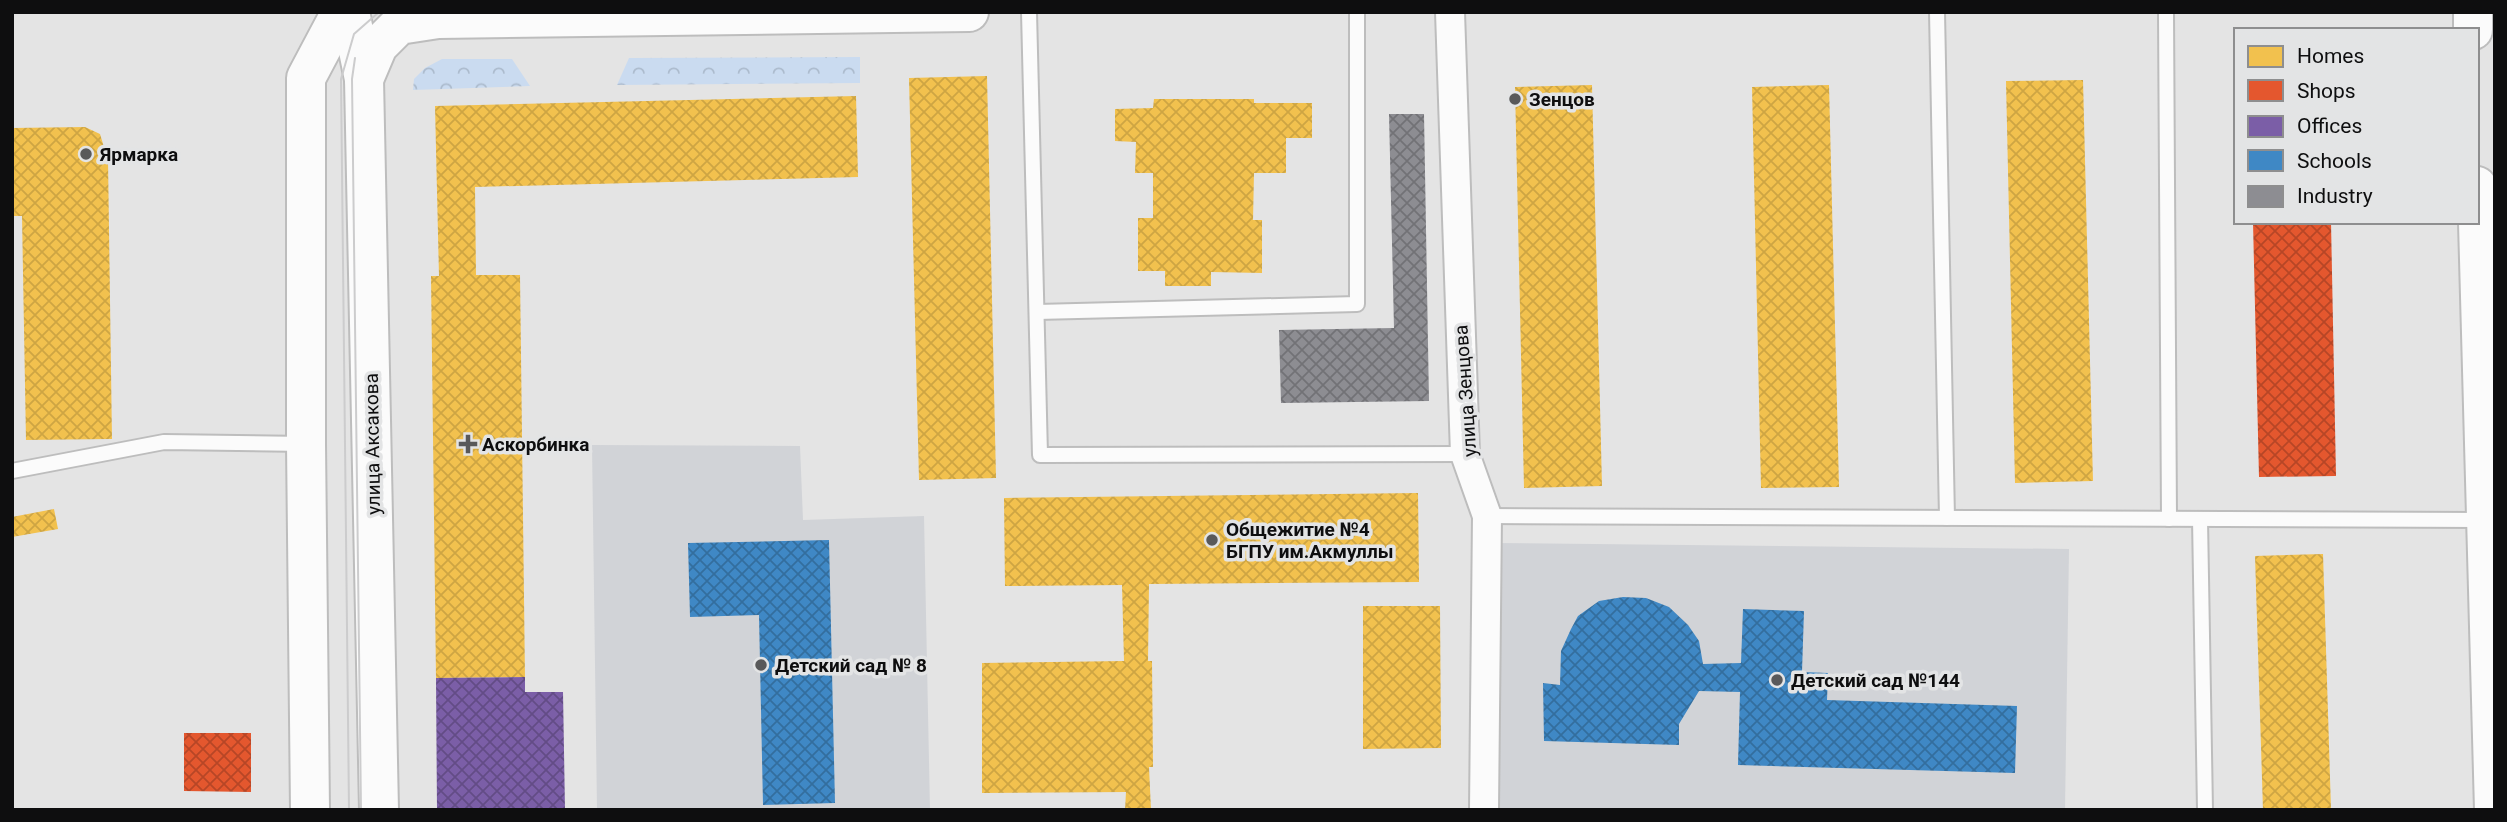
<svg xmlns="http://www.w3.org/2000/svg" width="2507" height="822" font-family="Roboto,sans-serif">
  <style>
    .built { fill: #d1d3d7 }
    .forest { fill: url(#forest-crowns) }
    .homes { fill: url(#homes-cross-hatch) }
    .shops { fill: url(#shops-cross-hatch) }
    .offices { fill: url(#offices-cross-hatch) }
    .schools { fill: url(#schools-cross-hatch) }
    .industry { fill: url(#industry-cross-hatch) }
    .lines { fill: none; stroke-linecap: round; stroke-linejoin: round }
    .lane-casing { stroke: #bdbdbd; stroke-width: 18 }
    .street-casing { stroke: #bdbdbd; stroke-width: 32 }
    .secondary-casing { stroke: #bdbdbd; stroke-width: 42 }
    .lane { stroke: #fbfbfb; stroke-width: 14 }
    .street { stroke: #fbfbfb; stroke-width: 28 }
    .secondary { stroke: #fbfbfb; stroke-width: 38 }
    .tram { stroke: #cccccd; stroke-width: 2 }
    .poi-dot { fill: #59595a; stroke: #e3e4e5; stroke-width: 2.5 }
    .labels { text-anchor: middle; stroke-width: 7; stroke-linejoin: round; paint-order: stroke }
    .poi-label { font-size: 19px; font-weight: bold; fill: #0e0e0f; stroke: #e3e4e5; text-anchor: start }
    .street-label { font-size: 19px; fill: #0e0e0f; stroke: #e3e4e5 }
  </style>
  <defs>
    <pattern id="forest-crowns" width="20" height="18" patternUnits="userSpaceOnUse" patternTransform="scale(1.75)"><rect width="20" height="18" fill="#cadbf0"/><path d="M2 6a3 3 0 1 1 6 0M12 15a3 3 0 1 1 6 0" fill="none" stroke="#acbbcd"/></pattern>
    <pattern id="homes-cross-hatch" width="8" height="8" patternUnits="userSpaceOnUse" patternTransform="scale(1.75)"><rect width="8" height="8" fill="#f2c14e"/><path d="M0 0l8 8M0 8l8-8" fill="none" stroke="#cea543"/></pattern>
    <pattern id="shops-cross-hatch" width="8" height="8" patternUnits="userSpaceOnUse" patternTransform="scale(1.75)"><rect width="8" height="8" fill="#e4572e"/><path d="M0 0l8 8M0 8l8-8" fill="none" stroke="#b74626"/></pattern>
    <pattern id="offices-cross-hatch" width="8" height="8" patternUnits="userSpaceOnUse" patternTransform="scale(1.75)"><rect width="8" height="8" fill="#7b5ea7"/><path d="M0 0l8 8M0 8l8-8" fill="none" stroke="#634c86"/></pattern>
    <pattern id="schools-cross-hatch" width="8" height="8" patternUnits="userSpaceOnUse" patternTransform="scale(1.75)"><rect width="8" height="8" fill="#3f88c5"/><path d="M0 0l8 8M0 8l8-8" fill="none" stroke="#336e9e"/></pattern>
    <pattern id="industry-cross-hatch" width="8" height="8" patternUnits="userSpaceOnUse" patternTransform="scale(1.75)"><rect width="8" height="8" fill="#8d8d92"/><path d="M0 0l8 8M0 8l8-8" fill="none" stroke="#727276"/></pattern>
  </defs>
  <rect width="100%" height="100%" fill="#e4e4e4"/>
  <g class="built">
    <path d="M592,445L800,446L803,520L924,516L930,810H597Z"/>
    <path d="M1490,543L2069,549L2065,810H1486Z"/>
  </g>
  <g class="forest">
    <path d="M860,57V83L617,85L629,58Z"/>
    <path d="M442,59H512L530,86L413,90L414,79L425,68Z"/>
  </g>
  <g class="homes">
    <path d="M987,76L996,478L919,480L909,78Z"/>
    <path d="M2083,80L2093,481L2015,483L2006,81Z"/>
    <path d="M1592,85L1602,486L1524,488L1515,87Z"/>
    <path d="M1829,85L1839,487L1761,488L1752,87Z"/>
    <path d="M856,96L858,177L475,187L476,275H520L525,677L436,678L431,276H439L435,106Z"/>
    <path d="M1154,99H1254V103H1312V138H1286V173H1254L1253,220H1262V273L1211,272V286H1165V271H1138V218H1153V173H1135L1136,142L1115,141V109L1153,108Z"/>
    <path d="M85,127L100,134L108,160L112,439L26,440L22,216H12V128Z"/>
    <path d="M1418,493L1419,582L1149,584L1148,661H1152L1153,767H1149L1151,810H1125L1126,792L982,793V663L1124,661L1122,585L1005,586L1004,498Z"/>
    <path d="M54,509L58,529L12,537V517Z"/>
    <path d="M2323,554L2331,810H2263L2255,556Z"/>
    <path d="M1363,606H1440L1441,748L1363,749Z"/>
  </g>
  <g class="shops">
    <path d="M2253,222H2331L2336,476L2259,477Z"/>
    <path d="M184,733H251V792L184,791Z"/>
  </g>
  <path class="offices" d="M525,677V692H563L565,810H437L436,678Z"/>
  <g class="schools">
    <path d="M829,540L835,803L763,805L759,615L690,617L688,543Z"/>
    <path d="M1623,597L1646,598L1669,607L1688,625L1699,641L1703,664L1741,663L1743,609L1804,611L1802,672L1828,673L1827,700L2017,706L2015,773L1738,765L1740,692L1699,691L1679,724V745L1544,741L1543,683L1560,685L1561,651L1571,629L1578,616L1599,601Z"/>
  </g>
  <path class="industry" d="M1389,114H1424L1429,401L1281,403L1279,330L1394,328Z"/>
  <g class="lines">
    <defs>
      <g id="lane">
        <path d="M1029,12L1040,455L1465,454"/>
        <path d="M1937,12L1947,518"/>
        <path d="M2166,12L2169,519"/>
        <path d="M1037,312L1357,304V12"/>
        <path d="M12,471L164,442L306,444"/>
        <path d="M1487,516L2483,520"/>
        <path d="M2200,519L2205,810"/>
      </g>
      <path id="street" d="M1450,12L1465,454L1487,516L1484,810"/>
      <g id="secondary">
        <path d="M350,12L364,79L379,810"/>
        <path d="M2473,12V30"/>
        <path d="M364,79L378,46L399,25L438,19L969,12"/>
        <path d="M2477,186L2494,810"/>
        <path d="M310,810L306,444V78L341,12"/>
      </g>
    </defs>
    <use href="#lane" class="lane-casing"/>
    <use href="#street" class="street-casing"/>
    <use href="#secondary" class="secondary-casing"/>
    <use href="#lane" class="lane"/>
    <use href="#street" class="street"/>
    <use href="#secondary" class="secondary"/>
    <g class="tram">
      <path d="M355,58L352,79L361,810"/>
      <path d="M349,810L341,79L354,34L379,12"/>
    </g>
  </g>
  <g class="poi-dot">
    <circle cx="1515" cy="99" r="7"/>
    <circle cx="86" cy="154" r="7"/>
    <path d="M464.5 433.5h7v7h7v7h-7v7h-7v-7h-7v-7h7z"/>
    <circle cx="1212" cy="540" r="7"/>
    <circle cx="761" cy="665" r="7"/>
    <circle cx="1777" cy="680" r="7"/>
  </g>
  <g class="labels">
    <g class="poi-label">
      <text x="1529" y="106">Зенцов</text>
      <text x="100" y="161">Ярмарка</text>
      <text x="482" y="451">Аскорбинка</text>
      <text x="1226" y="536">Общежитие №4<tspan x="1226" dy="22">БГПУ им.Акмуллы</tspan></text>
      <text x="775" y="672">Детский сад № 8</text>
      <text x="1791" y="687">Детский сад №144</text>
    </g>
    <g class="street-label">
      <text transform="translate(1465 391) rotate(-94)" y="7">улица Зенцова</text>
      <text transform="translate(372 444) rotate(-91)" y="7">улица Аксакова</text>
    </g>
  </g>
  <rect width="2507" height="822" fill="none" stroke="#0e0e0f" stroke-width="28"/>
  <rect x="2234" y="28" width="245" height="196" fill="#e3e4e5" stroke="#8e8e8f" stroke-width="2"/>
  <rect x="2248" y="46" width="35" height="21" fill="#f2c14e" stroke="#8e8e8f" stroke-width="2"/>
  <text x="2297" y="63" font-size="21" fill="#0e0e0f">Homes</text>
  <rect x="2248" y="80" width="35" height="21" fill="#e4572e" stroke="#8e8e8f" stroke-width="2"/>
  <text x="2297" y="98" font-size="21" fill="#0e0e0f">Shops</text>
  <rect x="2248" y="116" width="35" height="21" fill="#7b5ea7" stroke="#8e8e8f" stroke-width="2"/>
  <text x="2297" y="133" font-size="21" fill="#0e0e0f">Offices</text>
  <rect x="2248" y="150" width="35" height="21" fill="#3f88c5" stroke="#8e8e8f" stroke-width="2"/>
  <text x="2297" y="168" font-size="21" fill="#0e0e0f">Schools</text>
  <rect x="2248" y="186" width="35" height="21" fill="#8d8d92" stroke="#8e8e8f" stroke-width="2"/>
  <text x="2297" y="203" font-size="21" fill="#0e0e0f">Industry</text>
</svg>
